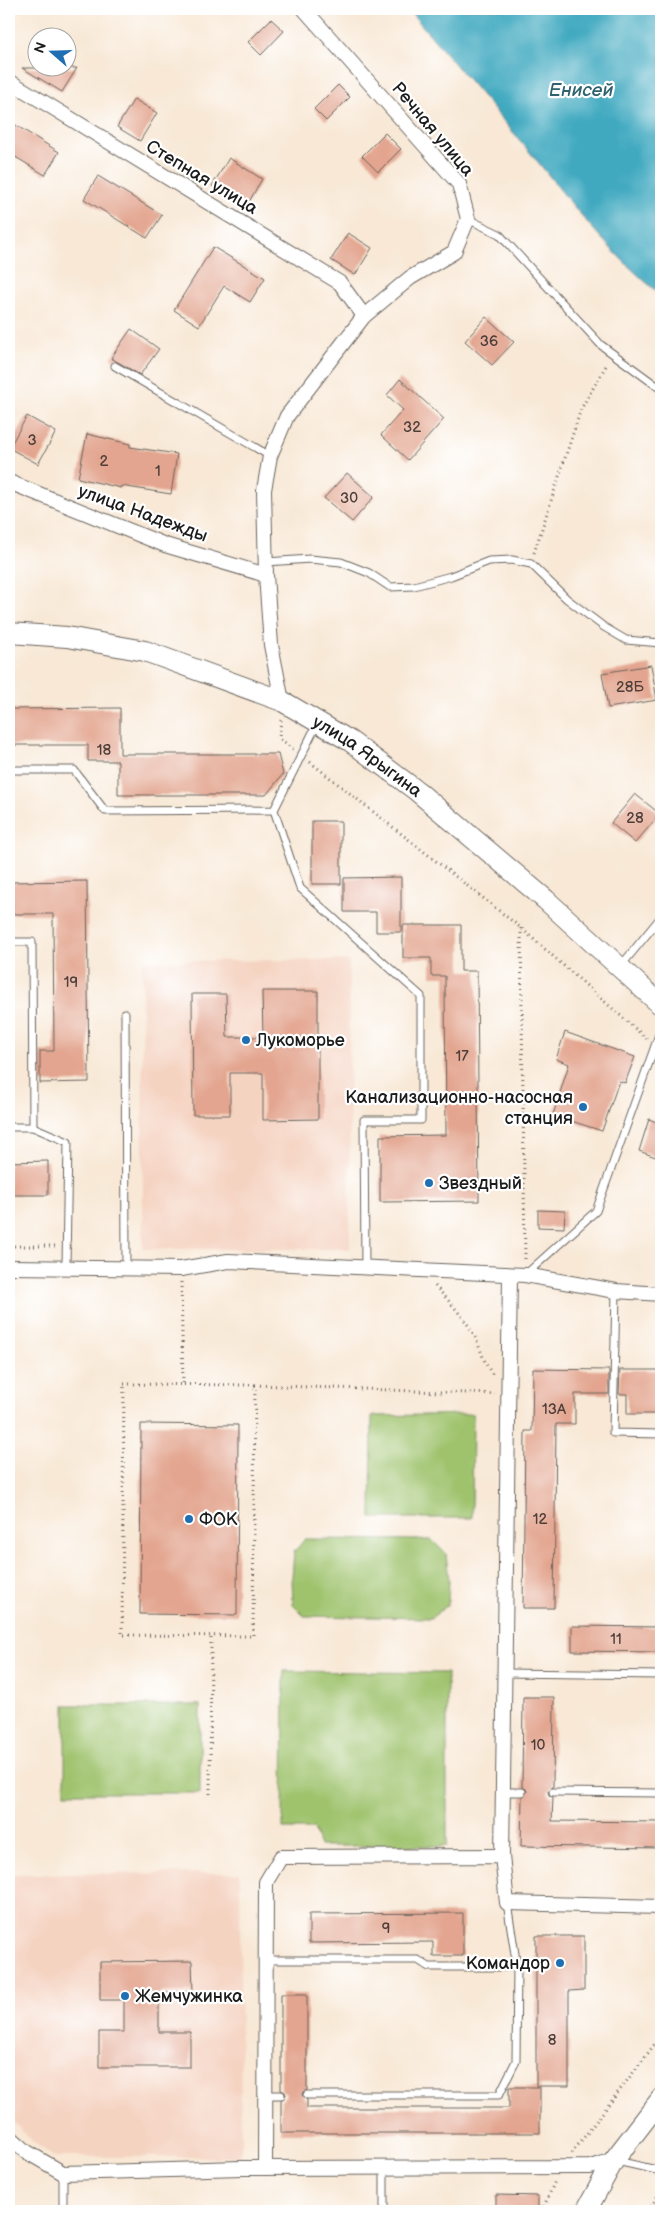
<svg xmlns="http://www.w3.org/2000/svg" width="670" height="2220" font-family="'Balsamiq Sans',sans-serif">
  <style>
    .built { fill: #f5d3c1 }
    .green { fill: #9fc36d; stroke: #5e7044 }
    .water { fill: #40a9c0; stroke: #2e626e }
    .building { fill: #e3a58f }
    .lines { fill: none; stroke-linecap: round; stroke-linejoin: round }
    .lane-casing { stroke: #69635d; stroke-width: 9 }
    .street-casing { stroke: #69635d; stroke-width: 16 }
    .secondary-casing { stroke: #69635d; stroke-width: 22 }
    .path { stroke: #69635d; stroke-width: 3; stroke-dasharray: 1 4; stroke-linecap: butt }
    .lane { stroke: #fff; stroke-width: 7 }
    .street { stroke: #fff; stroke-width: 14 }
    .secondary { stroke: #fff; stroke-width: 20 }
    .poi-dot { fill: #1f6fb2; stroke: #fff; stroke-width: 2 }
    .labels { text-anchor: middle; stroke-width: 4.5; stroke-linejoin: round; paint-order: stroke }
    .number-label { font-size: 15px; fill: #4e3e39 }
    .street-label { font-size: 18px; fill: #1c1c1c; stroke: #fff }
    .poi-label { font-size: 18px; fill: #1c1c1c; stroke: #fff; text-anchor: start }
    .water-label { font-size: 19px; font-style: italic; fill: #2e626e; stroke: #fff }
  </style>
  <rect width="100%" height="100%" fill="#fff"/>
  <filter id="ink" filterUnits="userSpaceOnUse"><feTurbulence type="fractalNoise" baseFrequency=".02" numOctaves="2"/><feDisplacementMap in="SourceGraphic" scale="10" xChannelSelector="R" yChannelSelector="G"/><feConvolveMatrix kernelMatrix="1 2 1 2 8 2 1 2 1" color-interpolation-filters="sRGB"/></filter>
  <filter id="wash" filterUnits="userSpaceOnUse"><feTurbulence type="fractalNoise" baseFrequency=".0096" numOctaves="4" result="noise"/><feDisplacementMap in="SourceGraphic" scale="20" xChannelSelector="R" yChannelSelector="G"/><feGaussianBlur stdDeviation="1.12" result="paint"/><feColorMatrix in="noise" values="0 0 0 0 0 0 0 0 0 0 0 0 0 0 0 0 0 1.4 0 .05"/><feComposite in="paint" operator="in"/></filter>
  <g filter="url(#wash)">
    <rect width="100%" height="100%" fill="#f8e8d5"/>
    <g class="built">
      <path d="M349,960L350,1249H143L142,961Z"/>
      <path d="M240,1873L241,2157H54L33,2142L9,2118V1874Z"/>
    </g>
    <g class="green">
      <path d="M473,1414L472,1518H371L372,1416Z"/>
      <path d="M305,1539L432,1540L446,1554L449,1580L448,1605L431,1618L304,1616L293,1605L292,1577L294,1552Z"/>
      <path d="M284,1671L447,1673V1846H320L314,1829H283Z"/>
      <rect x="65" y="1705" width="135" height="88"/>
    </g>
    <path class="water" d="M408,9H661V295C612,255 577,211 538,162C495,110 451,60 408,9Z"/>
    <g id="blocks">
      <g class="building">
        <path d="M271,19L284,31L261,55L248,42Z"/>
        <path d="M22,68H77L62,92Z"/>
        <path d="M338,85L350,97L326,121L314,109Z"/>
        <path d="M134,99L157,113L140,141L117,127Z"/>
        <path d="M9,121L59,152L45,175L9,153Z"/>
        <path d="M385,133L401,149L378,172L362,156Z"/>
        <path d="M229,158L262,179L246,207L212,186Z"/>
        <path d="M98,176L162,215L147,238L84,199Z"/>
        <path d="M348,233L372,248L355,275L331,260Z"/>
        <path d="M213,247L265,278L250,302L224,286L199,326L174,310Z"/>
        <path d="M486,317L514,342L492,365L465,341Z"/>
        <path d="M131,329L159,349L140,375L111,358Z"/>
        <path d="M400,379L444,419L408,460L381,435L403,410L387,395Z"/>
        <path d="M27,416L56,432L38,464L9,448Z"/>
        <path d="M87,434L130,444V447L177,454L171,494L121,486V488L78,478Z"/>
        <path d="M347,473L374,497L352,522L324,498Z"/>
        <path d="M651,665L657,700L608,708L602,673Z"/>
        <path d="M120,708V754H278L283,774L266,795H118V761H88V745H9V709Z"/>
        <path d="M635,794L660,814L635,843L611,823Z"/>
        <rect x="312" y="821" width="29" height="63"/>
        <path d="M401,877V932H376V912H344V878Z"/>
        <path d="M87,881L89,1082L40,1083V1051H54L53,914H9V882Z"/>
        <path d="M403,925H461V971H477L479,1201L380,1202V1136L446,1135L445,976H431V958H403Z"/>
        <path d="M262,991H318V1119L263,1120V1073H230V1115H193L192,994H226L227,1037H263Z"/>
        <path d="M565,1032L635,1057L625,1083L619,1081L602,1131L553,1115L569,1064L556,1059Z"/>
        <path d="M649,1119L661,1124V1159L639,1151Z"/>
        <path d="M48,1161V1195H9V1162Z"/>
        <path d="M538,1210L565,1211L564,1228L538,1227Z"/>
        <path d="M533,1369L609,1370V1394H575V1424H556L554,1608H523L525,1431H532Z"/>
        <path d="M620,1370H661V1414H627V1394H619Z"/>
        <path d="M141,1424L238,1425L237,1615L140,1614Z"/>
        <path d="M572,1626L661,1627V1652L572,1651Z"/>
        <path d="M523,1697H554L553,1787L548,1791L549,1795L553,1797L552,1821L661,1822V1848L521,1846L522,1797L527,1792L526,1789L522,1787Z"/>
        <path d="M463,1913V1956H433V1942L309,1943V1914Z"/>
        <path d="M536,1936H584V1990L569,1991V2086H536Z"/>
        <path d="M192,1961L193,1992H159V2032H190V2067H99V2032H124V2000H100V1962Z"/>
        <path d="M281,1994H307V2090L303,2092L302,2095L307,2100V2108H509V2087H540V2133H281V2100L286,2095L285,2092L281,2090Z"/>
        <path d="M496,2195L538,2196V2211H496Z"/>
      </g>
    </g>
  </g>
  <g filter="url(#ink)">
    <use href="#blocks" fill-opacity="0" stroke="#69635d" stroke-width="1"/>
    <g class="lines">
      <defs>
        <g id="lane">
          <path d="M468,219L499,234L601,345L661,389"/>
          <path d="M115,366L270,456"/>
          <path d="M266,562L310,559L341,562L369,573L390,587L414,586L451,576L489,561L512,560L531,564L567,599L604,627L626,640L661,643"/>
          <path d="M9,770H74L105,811L274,810L317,724"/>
          <path d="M274,810L300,888L421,996V1120H364L365,1269"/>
          <path d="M9,942H32L33,1127"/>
          <path d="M620,967L661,917"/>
          <path d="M125,1013L126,1268"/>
          <path d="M9,1127H33L68,1142L66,1267"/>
          <path d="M525,1275L596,1211L661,1029"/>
          <path d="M616,1291L613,1433L661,1434"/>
          <path d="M504,1673L661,1675"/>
          <path d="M503,1792H522"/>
          <path d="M553,1792L661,1793"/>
          <path d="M265,1960H418L429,1967H517"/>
          <path d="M265,2095H281"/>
          <path d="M307,2095H499L516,2061L517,1967L507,1903"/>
          <path d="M617,2161L661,2171"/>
          <path d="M384,2168V2211"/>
          <path d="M63,2173V2211"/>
        </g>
        <g id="street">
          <path d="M9,81L340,283L364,316"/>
          <path d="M9,482L165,545L266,575"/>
          <path d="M282,701L271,645L266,575L264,490L270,456L287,416L364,316L410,278L454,252L468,219L459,184L304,9"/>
          <path d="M9,1267L181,1269L228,1261L525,1275L616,1291L661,1294"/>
          <path d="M502,1856L510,1275"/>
          <path d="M9,2136L27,2152L63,2173L242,2168L590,2167L614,2160"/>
          <path d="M265,2168L266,1882L281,1857L502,1856L507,1903L661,1907"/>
        </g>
        <g id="secondary">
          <path id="s1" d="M9,633L67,637L145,651L282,701L350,741L417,791L546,900L661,1005"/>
          <path d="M586,2211L614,2160L661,2099"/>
        </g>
      </defs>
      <use href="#lane" class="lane-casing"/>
      <use href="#street" class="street-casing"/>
      <use href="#secondary" class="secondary-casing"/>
      <g class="path">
        <path d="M534,553L581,409L607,364"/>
        <path d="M281,720L279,738L293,749"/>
        <path d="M310,762L521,928L647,1039"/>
        <path d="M521,928L525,1259"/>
        <path d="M9,1246H56"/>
        <path d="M181,1282L183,1384"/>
        <path d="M435,1286C448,1300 463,1316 473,1333C481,1348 483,1363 494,1376"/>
        <path d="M124,1384L255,1385L253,1636L122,1635Z"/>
        <path d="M255,1385L495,1394"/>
        <path d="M210,1794L211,1636"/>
        <path d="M572,2153L661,2036"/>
        <path d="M542,2211L555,2181"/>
        <path d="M649,2211L661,2189"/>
      </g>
      <use href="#lane" class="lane"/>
      <use href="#street" class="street"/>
      <use href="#secondary" class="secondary"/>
    </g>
  </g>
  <g class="poi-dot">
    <circle cx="246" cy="1040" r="5"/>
    <circle cx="583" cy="1107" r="5"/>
    <circle cx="429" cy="1183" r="5"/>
    <circle cx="189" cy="1519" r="5"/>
    <circle cx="560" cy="1963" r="5"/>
    <circle cx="125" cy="1996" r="5"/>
  </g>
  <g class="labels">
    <g class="number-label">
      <text x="489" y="346">36</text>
      <text x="412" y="432">32</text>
      <text x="32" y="445">3</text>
      <text x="104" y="466">2</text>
      <text x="158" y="476">1</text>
      <text x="349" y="503">30</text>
      <text x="630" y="692">28Б</text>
      <text x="104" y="755">18</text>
      <text x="635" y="823">28</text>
      <text x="71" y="987">19</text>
      <text x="462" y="1061">17</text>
      <text x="554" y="1414">13А</text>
      <text x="540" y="1524">12</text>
      <text x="616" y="1644">11</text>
      <text x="538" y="1750">10</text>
      <text x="386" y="1933">9</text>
      <text x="552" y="2045">8</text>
    </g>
    <g class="street-label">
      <text transform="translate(433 129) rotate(50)" y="6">Речная улица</text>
      <text transform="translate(202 177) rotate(31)" y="6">Степная улица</text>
      <text transform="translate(143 513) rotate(20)" y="6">улица Надежды</text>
      <text dy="6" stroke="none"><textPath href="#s1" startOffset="385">улица Ярыгина</textPath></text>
    </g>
    <g class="poi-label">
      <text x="256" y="1046">Лукоморье</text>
      <text x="573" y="1103" text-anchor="end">Канализационно-насосная<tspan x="573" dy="21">станция</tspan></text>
      <text x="439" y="1189">Звездный</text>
      <text x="199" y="1525">ФОК</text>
      <text x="550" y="1969" text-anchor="end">Командор</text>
      <text x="135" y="2002">Жемчужинка</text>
    </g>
    <g class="water-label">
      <text x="581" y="96">Енисей</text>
    </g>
  </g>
  <rect width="670" height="2220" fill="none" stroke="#fff" stroke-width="30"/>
  <g transform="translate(52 52) rotate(290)"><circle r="24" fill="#ffffff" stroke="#a4a4a4"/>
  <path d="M0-4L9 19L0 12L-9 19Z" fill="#1f6fb2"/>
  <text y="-8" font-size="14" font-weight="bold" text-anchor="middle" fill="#1c1c1c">N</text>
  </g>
</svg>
